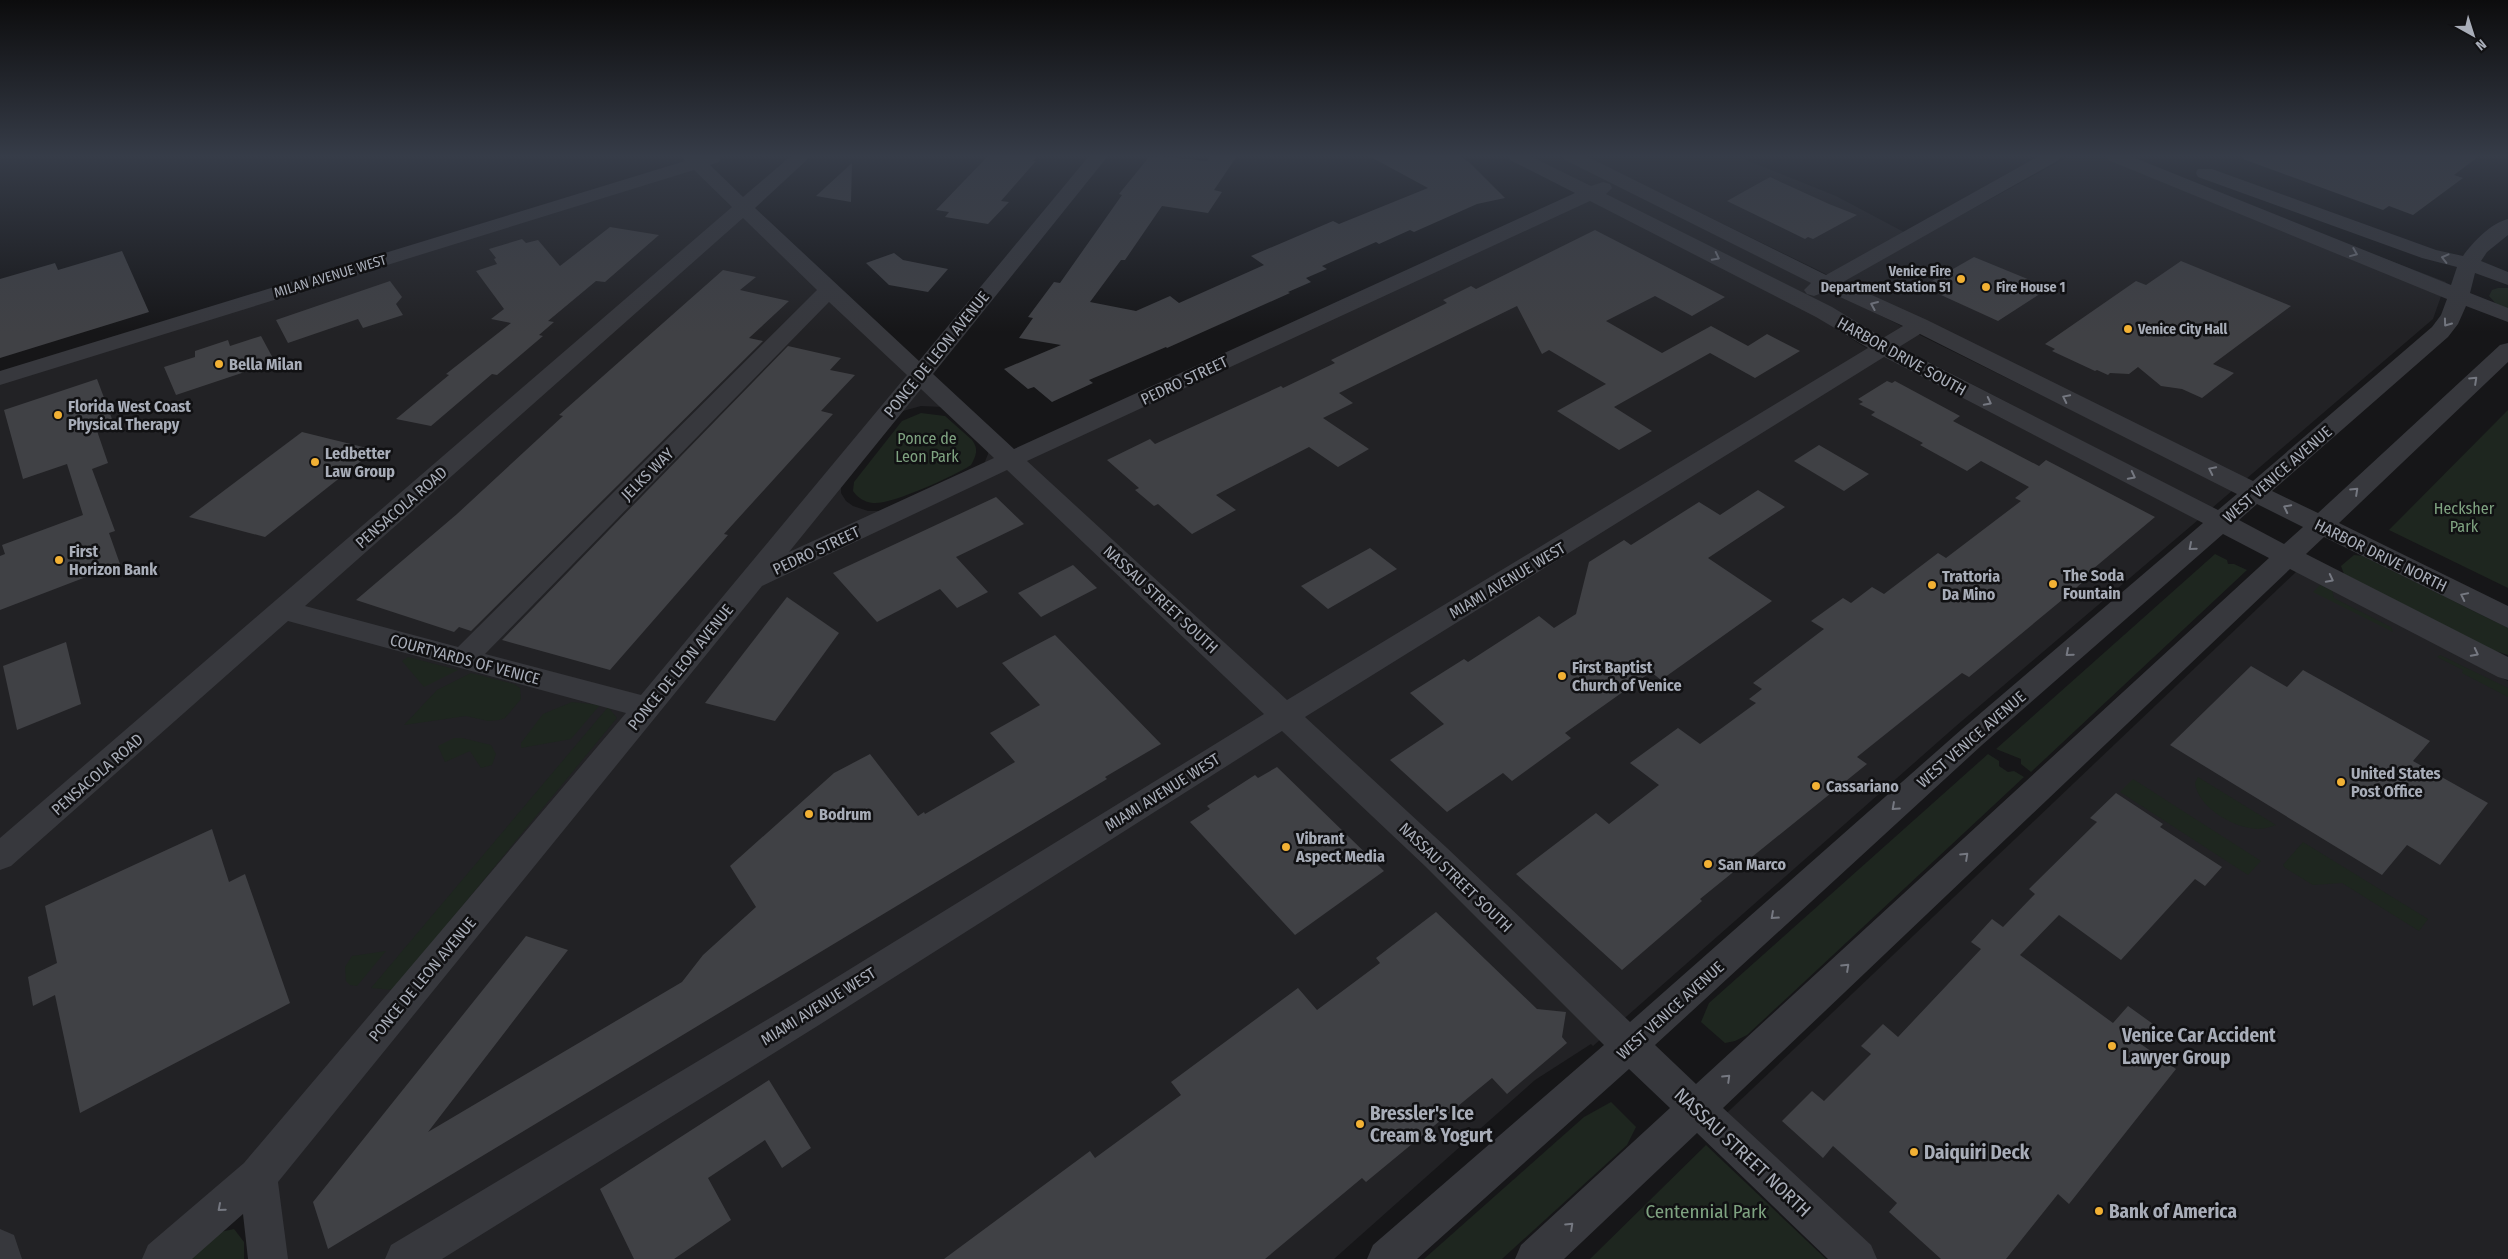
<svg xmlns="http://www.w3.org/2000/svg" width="2508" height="1259" font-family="'Fira Sans Condensed',sans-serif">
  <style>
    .built { fill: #222225 }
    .green { fill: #1e261f }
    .building { fill: #404145 }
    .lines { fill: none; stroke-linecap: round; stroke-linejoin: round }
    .minor { fill: #37383d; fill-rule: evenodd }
    .oneway { stroke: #757881 }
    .poi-dot { fill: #f2b134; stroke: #111113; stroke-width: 2 }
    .labels { text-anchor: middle; stroke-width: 5; stroke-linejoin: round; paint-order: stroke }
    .far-poi-label { font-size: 14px; font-weight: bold; fill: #a8adb8; stroke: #111113; text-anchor: start }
    .far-street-label { font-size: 14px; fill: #a8adb8; stroke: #111113 }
    .street-label { font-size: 16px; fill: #a8adb8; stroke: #111113 }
    .poi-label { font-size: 16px; font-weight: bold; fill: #a8adb8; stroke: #111113; text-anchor: start }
    .park-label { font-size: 16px; fill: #7fa381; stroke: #111113 }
    .near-poi-label { font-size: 19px; font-weight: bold; fill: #a8adb8; stroke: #111113; text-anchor: start }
    .near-street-label { font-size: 19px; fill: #a8adb8; stroke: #111113 }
    .near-park-label { font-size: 19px; fill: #7fa381; stroke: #111113 }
  </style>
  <rect width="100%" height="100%" fill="#161618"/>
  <g class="built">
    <path d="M1529,156H1558L2233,490L2212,508Z"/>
    <path d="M1584,156H1736L1836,196L1917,239L2070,156H2116L2446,282L2433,319L2246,479Z"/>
    <path d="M692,167L943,407L921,406L903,411L841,486V493L846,501L853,506L868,511H881L984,464L988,454L987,442L1002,456L1583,196L1816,316L1863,346L2198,520L1956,726L1593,1046L1591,1044L1535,1080L1334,1259H265L245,1209L164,1259H0V383Z"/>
    <path d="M2297,571L2508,681V1259H1851L1710,1129Z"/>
  </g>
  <g class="green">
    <path d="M2498,288H2508V311L2498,306L2489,296L2492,290Z"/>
    <path d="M2508,410V588L2389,530Z"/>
    <path d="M921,413L945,416L972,440C979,449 976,456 971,465C954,476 891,505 873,503C864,502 858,498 853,491L854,482L902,421Z"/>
    <path d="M2215,554L2227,560L2228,564H2234L2247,570L2031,772L2021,764V759L1996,749Z"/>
    <path d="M2354,555L2363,556L2508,628V655L2495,651L2344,574L2341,566Z"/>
    <path d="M2320,585L2332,590L2334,598L2391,627L2393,632L2313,592Z"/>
    <path d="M2440,655L2508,688V697L2462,673L2463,670L2437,657Z"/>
    <path d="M408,657L458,670L424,687L402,661Z"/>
    <path d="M471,673L514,684L520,688L521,699L505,718L499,720L488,721L466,716L404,725L437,690Z"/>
    <path d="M572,702L600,705L571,739L521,748V743L543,714Z"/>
    <path d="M608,707L617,718L393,990L371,988Z"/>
    <path d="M454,738H462L491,745L496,754L492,765L481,768L470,751L445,762L438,746Z"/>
    <path d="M1988,754L1999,761V766L2008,772L2014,771L2024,777L1747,1035L1735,1041L1725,1043L1701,1022L1709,1003Z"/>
    <path d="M2198,777L2276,825C2270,827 2264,829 2257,829C2234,828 2198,808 2195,783Z"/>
    <path d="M2133,779L2261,861L2248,875L2120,792Z"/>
    <path d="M2303,842L2428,919L2419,931L2342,883L2313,885L2285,868L2283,865Z"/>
    <path d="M386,951L357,986L350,985L346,981L345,967L352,956Z"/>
    <path d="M1611,1102L1636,1127L1627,1145L1502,1259H1424L1584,1117Z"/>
    <path d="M1706,1145L1826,1259H1590Z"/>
    <path d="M234,1229L244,1242V1259H190L220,1232Z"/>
  </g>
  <g class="building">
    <path d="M988,156H1037L1033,161H1036L1001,201L1009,202L988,224L945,217L949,212L936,210Z"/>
    <path d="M1157,156L1207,161L1210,156H1237L1214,190L1222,192L1208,213L1162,206L1125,260H1121L1090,302L1136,311L1170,296L1179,303L1264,265L1251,256L1333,221L1339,224L1428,188L1369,156H1459L1469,162L1505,198L1477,204L1414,232L1410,230L1379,244L1376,242L1322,266L1327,269L1306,278L1311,282L1288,292L1290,293L1167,348L1166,347L1089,380L1093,383L1052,402L1034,387L1028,389L1004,369L1061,345L1019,338L1033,318L1028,317L1054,282L1060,283L1122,195L1119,194L1149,157L1156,158Z"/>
    <path d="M2243,156H2479L2454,175L2463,178L2413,215L2389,206L2383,210L2243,159Z"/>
    <path d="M852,163L851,202L816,196Z"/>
    <path d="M1770,177L1829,204L1857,215L1813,239L1808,237L1805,239L1727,201Z"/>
    <path d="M610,227L659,235L605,282L596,281L548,321L554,322L539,335L543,336L497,375L492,374L431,426L396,419L449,375L446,374L511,323L491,319L504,309L476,271L497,264L494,259L496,258L489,249L522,239L526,243L538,240L560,266Z"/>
    <path d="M1595,230L1725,297L1692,316L1655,296L1606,321L1662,353L1711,326L1748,346L1767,334L1800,351L1755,378L1710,353L1614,407L1652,431L1619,450L1557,411L1606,384L1549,350L1542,354L1517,306L1339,393L1353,403L1323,418L1369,449L1338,467L1309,447L1216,495L1236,510L1192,534L1158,504L1154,506L1135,490L1139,488L1107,460L1150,439L1155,444L1281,386L1283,388L1335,363L1331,360L1447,303L1443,300L1471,286L1476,289Z"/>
    <path d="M122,251L149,312L0,358V279L55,263L58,270Z"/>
    <path d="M894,253L903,260L948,269L928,292L889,285L866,263Z"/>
    <path d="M1974,257L2030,280L2028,281L2046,290L1998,321L1941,295L1943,294L1925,285Z"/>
    <path d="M2181,261L2291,306L2213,364L2234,373L2202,398L2182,389L2161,386L2138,367L2129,374L2110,373L2108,375L2097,370L2095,371L2052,351L2055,349L2045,344L2136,281L2146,285Z"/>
    <path d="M723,270L756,277L740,290L789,301L749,338L763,341L471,631L459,627L454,632L356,600L457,514L563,416L559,415Z"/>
    <path d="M390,281L402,297L396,304L403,315L363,328L358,319L288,343L276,320Z"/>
    <path d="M261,336L275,362L176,395L164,367L195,357V351L228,340L230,346Z"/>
    <path d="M788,346L841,358L830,370L855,375L821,411L833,414L724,534L728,535L610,670L502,640Z"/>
    <path d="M97,379L112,419L95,425L108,463L92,469L115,531L109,533L120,564L0,610V556L5,554L2,545L83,515L67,464L23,479L4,410Z"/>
    <path d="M1887,381L1892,383L1895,381L1960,416L1953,421L2039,466L2046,460L2155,517L2081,579L2084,581L2062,600L1969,677L1962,673L1857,757L1867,764L1700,899L1702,901L1622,970L1516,874L1596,813L1609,824L1659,785L1630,763L1678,728L1700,744L1756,703L1749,699L1762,689L1753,683L1824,629L1811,621L1843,598L1851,603L1872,587L1884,594L1938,553L1946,558L2021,501L2015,498L2029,487L1981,461L1967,471L1920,445L1923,443L1871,415L1875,412L1859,404L1863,402L1858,399Z"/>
    <path d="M302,432L375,450L265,537L189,517Z"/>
    <path d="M1819,445L1869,474L1844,491L1794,461Z"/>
    <path d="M1758,490L1785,507L1708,558L1772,601L1661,680L1651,672L1565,733L1571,738L1512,781L1503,773L1447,812L1390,760L1444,724L1410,693L1464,659L1468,662L1539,616L1554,628L1576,614L1589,562L1624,540L1631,545L1699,502L1720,515Z"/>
    <path d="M996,497L1024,524L956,557L988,592L957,608L940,589L877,622L833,573Z"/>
    <path d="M1370,548L1397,569L1328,609L1301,586Z"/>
    <path d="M1073,565L1097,588L1041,617L1018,593Z"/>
    <path d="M787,597L839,633L775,721L705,703Z"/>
    <path d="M1055,635L1161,744L1105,777L1107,779L328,1249L313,1202L526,936L568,950L428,1132L682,982L703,955L756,907L730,866L834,773L870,754L918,816L924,812L925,814L1015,762L990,733L1040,705L1002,663Z"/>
    <path d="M66,642L81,704L17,730L3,666Z"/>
    <path d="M2251,666L2287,687L2303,670L2430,741L2413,761L2488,803L2440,865L2407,845L2382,875L2170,745Z"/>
    <path d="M1277,767L1384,871L1295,935L1190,822L1210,809L1207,806L1255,775L1258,778Z"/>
    <path d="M2116,793L2163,824L2160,827L2222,867L2205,886L2195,879L2121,960L2059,915L2020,955L2113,1023L2128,1006L2153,1024L2138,1042L2176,1069L2069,1204L2058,1194L2006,1259H1941L1889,1212L1897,1203L1833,1146L1823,1158L1782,1121L1812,1091L1824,1101L1871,1054L1861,1046L1883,1024L1898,1037L1981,949L1971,942L1992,919L2003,927L2035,894L2029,889L2097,822L2090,818Z"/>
    <path d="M212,829L229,882L245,874L290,1003L80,1113L55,995L33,1006L28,977L57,963L45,906Z"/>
    <path d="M1436,912L1537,1009L1566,1012L1562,1037L1567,1043L1507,1094L1492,1078L1366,1182L1362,1178L1265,1259H944L1090,1151L1095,1158L1181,1095L1171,1082L1298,988L1317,1010L1380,963L1376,958Z"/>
    <path d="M769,1080L811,1148L782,1168L765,1140L708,1178L731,1220L674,1259H634L600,1189Z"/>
  </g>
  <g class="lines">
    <g class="minor">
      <path d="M681,156H721L719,162L710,165L743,197L791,156H811L755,208L919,361L1089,156H1108L933,374L1014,449L1575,193L1510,160L1507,156H1530L1591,186L1603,182L1610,184L1612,188L1606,194L1832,307L1883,338L1903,326L1827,291L1814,296L1807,294L1804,290L1811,283L1565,160L1562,156H1586L1826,275L2039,156H2062L2059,160L1843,282L1927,320L2253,481L2432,327L2441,315L2447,299L2108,160L2105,156H2130L2451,285L2457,267L2422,258L2198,177L2196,173L2198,169H2212L2436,250L2463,256C2473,242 2491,223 2508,219V235L2487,252L2481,261L2508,272V285L2475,273L2470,293L2508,308V322L2466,306L2458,324L2448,337L2272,491L2318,513L2500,345L2508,343V362L2339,523L2508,606V628L2324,537L2306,554L2508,657V680L2498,677L2290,569L1723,1108L1871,1245L1877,1259H1828L1697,1133L1564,1259H1515L1521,1245L1670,1108L1629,1069L1417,1259H1367L1373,1245L1604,1045L1425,866L1282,731L819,1025L442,1259H385L391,1245L795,1003L1264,714L1007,470L762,586L278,1182L288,1259H248L243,1214L192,1259H142L148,1245L244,1163L626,713L288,621L11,866L0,870V838L732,207L694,170L0,385V371L685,161ZM1590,201L1816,317L1868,348L1287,700L1027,461ZM743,218L817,290L458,647L305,606ZM829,302L907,375L641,695L485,654ZM1920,334L2237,494L2218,510L1899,347ZM1884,357L2203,523L1962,729L1630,1022L1447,848L1305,717ZM921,389L994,458L789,552ZM2257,504L2303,527L2284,544L2239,520ZM2223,534L2269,558L1696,1084L1655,1045L1982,745Z"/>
      <path d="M0,1229L14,1235L22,1259H0Z"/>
    </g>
  </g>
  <defs><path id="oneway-chevron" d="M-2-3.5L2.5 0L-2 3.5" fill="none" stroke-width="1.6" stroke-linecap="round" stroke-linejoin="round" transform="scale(1.25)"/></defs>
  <g class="oneway">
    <use href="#oneway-chevron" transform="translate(2354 253) rotate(22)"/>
    <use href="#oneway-chevron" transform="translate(1716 257) rotate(27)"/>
    <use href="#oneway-chevron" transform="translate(2445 258) rotate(-166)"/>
    <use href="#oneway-chevron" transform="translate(1874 305) rotate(-157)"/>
    <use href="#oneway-chevron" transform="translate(2447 323) rotate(126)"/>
    <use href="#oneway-chevron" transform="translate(2474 380) rotate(-43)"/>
    <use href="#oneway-chevron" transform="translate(2066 398) rotate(-154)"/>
    <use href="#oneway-chevron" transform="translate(1988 402) rotate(27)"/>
    <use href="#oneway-chevron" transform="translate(2212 470) rotate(-154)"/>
    <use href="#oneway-chevron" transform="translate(2132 476) rotate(27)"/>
    <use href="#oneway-chevron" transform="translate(2355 491) rotate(-43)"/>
    <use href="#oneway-chevron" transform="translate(2287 508) rotate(-153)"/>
    <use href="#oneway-chevron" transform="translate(2192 547) rotate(139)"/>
    <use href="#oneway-chevron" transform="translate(2330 579) rotate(27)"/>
    <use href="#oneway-chevron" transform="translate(2464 596) rotate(-154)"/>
    <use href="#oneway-chevron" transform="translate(2069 653) rotate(139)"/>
    <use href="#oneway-chevron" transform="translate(2475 653) rotate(27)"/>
    <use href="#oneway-chevron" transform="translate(1895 807) rotate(138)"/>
    <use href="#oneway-chevron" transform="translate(1965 856) rotate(-43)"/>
    <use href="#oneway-chevron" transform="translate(1774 916) rotate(138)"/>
    <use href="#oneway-chevron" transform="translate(1846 967) rotate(-43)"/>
    <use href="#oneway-chevron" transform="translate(1727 1078) rotate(-44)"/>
    <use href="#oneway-chevron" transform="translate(221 1208) rotate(139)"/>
    <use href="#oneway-chevron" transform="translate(1570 1226) rotate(-43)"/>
  </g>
  <linearGradient id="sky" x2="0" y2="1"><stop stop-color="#0c0c0d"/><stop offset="0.47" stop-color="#363c48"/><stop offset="1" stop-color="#363c48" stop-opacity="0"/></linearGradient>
  <rect width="2508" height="332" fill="url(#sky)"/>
  <g class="poi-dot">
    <circle cx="1961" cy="279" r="5"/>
    <circle cx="1986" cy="287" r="5"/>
    <circle cx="2128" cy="329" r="5"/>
    <circle cx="219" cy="364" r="5"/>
    <circle cx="58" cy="415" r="5"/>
    <circle cx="315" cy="462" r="5"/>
    <circle cx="59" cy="560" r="5"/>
    <circle cx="2053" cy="584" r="5"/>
    <circle cx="1932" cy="585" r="5"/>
    <circle cx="1562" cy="676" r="5"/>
    <circle cx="2341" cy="782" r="5"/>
    <circle cx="1816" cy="786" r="5"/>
    <circle cx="809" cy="814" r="5"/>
    <circle cx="1286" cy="847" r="5"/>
    <circle cx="1708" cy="864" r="5"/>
    <circle cx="2112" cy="1046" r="5"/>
    <circle cx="1360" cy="1124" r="5"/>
    <circle cx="1914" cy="1152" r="5"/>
    <circle cx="2099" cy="1211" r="5"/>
  </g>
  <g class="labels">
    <g class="far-poi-label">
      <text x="1951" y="276" text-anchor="end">Venice Fire<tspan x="1951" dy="16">Department Station 51</tspan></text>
      <text x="1996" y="292">Fire House 1</text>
      <text x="2138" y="334">Venice City Hall</text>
    </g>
    <g class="far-street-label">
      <text transform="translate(330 276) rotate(-17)" y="5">MILAN AVENUE WEST</text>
    </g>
    <g class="street-label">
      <text transform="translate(936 354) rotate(-51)" y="6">PONCE DE LEON AVENUE</text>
      <text transform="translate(1902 356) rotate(29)" y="6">HARBOR DRIVE SOUTH</text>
      <text transform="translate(1184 380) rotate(-25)" y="6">PEDRO STREET</text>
      <text transform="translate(647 474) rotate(-45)" y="6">JELKS WAY</text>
      <text transform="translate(2277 474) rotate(-41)" y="6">WEST VENICE AVENUE</text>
      <text transform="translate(401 507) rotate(-41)" y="6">PENSACOLA ROAD</text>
      <text transform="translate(816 550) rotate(-25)" y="6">PEDRO STREET</text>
      <text transform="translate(2381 555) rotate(26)" y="6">HARBOR DRIVE NORTH</text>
      <text transform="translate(1507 580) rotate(-31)" y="6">MIAMI AVENUE WEST</text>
      <text transform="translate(1161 599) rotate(43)" y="6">NASSAU STREET SOUTH</text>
      <text transform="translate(465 659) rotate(15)" y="6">COURTYARDS OF VENICE</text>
      <text transform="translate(680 667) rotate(-51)" y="6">PONCE DE LEON AVENUE</text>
      <text transform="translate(1971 739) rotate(-41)" y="6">WEST VENICE AVENUE</text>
      <text transform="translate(97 774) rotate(-41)" y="6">PENSACOLA ROAD</text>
      <text transform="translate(1162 792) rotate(-32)" y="6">MIAMI AVENUE WEST</text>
      <text transform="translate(1456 877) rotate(44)" y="6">NASSAU STREET SOUTH</text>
      <text transform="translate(422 979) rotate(-50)" y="6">PONCE DE LEON AVENUE</text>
      <text transform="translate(818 1006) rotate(-32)" y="6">MIAMI AVENUE WEST</text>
      <text transform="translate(1670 1010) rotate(-42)" y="6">WEST VENICE AVENUE</text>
    </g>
    <g class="poi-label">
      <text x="229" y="370">Bella Milan</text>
      <text x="68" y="412">Florida West Coast<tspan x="68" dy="18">Physical Therapy</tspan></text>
      <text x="325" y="459">Ledbetter<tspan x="325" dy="18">Law Group</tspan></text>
      <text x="69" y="557">First<tspan x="69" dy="18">Horizon Bank</tspan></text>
      <text x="2063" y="581">The Soda<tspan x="2063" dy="18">Fountain</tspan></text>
      <text x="1942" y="582">Trattoria<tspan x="1942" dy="18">Da Mino</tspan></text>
      <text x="1572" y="673">First Baptist<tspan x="1572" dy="18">Church of Venice</tspan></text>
      <text x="2351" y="779">United States<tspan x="2351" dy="18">Post Office</tspan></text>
      <text x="1826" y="792">Cassariano</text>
      <text x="819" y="820">Bodrum</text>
      <text x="1296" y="844">Vibrant<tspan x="1296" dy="18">Aspect Media</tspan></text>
      <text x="1718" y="870">San Marco</text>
    </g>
    <g class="park-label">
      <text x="927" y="444">Ponce de<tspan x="927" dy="18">Leon Park</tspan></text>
      <text x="2464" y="514">Hecksher<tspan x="2464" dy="18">Park</tspan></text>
    </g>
    <g class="near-poi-label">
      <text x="2122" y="1042">Venice Car Accident<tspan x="2122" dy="22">Lawyer Group</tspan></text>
      <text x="1370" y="1120">Bressler's Ice<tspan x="1370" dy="22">Cream &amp; Yogurt</tspan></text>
      <text x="1924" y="1159">Daiquiri Deck</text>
      <text x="2109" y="1218">Bank of America</text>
    </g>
    <g class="near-street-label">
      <text transform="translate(1743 1152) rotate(43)" y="7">NASSAU STREET NORTH</text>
    </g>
    <g class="near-park-label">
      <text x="1706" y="1218">Centennial Park</text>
    </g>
  </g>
  <g transform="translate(2473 35) rotate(141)" stroke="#111113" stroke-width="4" paint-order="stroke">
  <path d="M0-4L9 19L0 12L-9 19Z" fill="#a8adb8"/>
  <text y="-8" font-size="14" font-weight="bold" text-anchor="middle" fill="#a8adb8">N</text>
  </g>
</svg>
